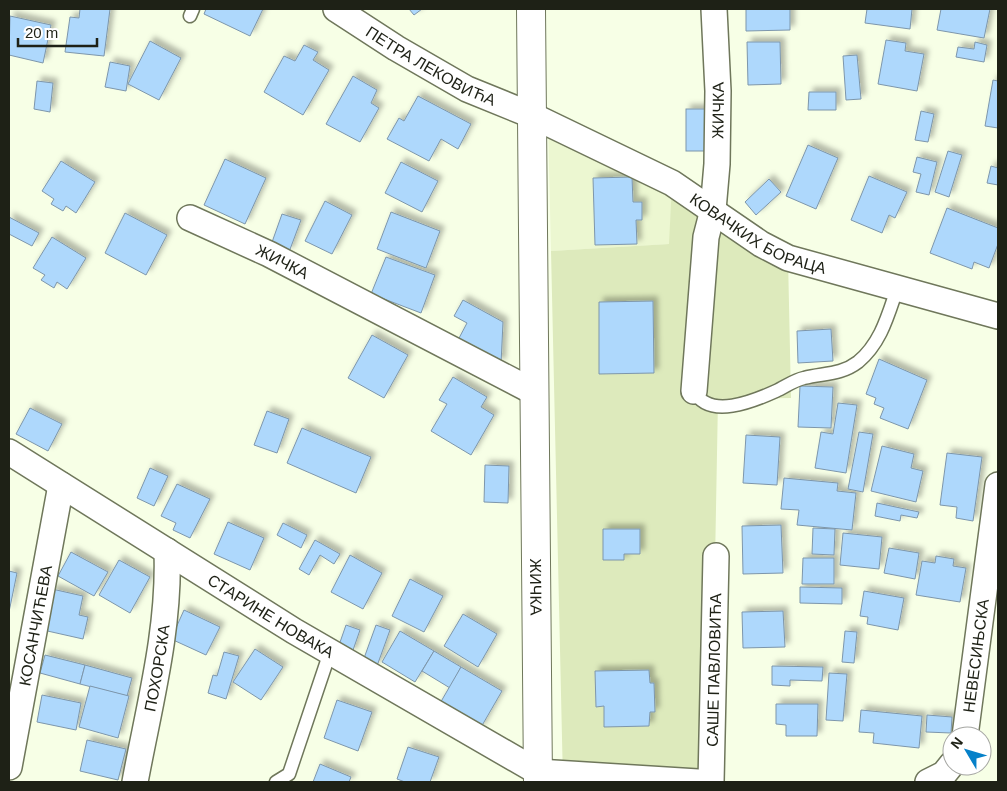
<svg xmlns="http://www.w3.org/2000/svg" width="1007" height="791" font-family="Arial,sans-serif">
  <style>
    .built { fill: #ecf7d1 }
    .green { fill: #ddeabc }
    .building { fill: #aed8fc; stroke: #7d96ab; filter: url(#shadow) }
    .lines { fill: none; stroke-linecap: round; stroke-linejoin: round }
    .lane-casing { stroke: #6f775b; stroke-width: 15 }
    .street-casing { stroke: #6f775b; stroke-width: 28 }
    .secondary-casing { stroke: #6f775b; stroke-width: 30 }
    .lane { stroke: #fff; stroke-width: 12 }
    .street { stroke: #fff; stroke-width: 25 }
    .secondary { stroke: #fff; stroke-width: 28 }
    .labels { text-anchor: middle; stroke-width: 4; stroke-linejoin: round; paint-order: stroke }
    .street-label { font-size: 16px; fill: #1e2116; stroke: #fff }
  </style>
  <defs>
    <filter id="shadow"><feDropShadow dx="4.5" dy="-4.5" stdDeviation="2.5" flood-color="#0004"/></filter>
  </defs>
  <rect width="100%" height="100%" fill="#f7ffe6"/>
  <path class="built" d="M548,124L672,183L670,244L551,251Z"/>
  <path class="green" d="M672,183L788,258L791,398L718,399L711,782H563L551,251L669,244Z"/>
  <g class="building">
    <path d="M80,9H110L104,56L65,52L70,17L79,18Z"/>
    <path d="M206,9H263L250,36L204,14Z"/>
    <path d="M409,9H422L414,15Z"/>
    <path d="M746,9H790V30L746,31Z"/>
    <path d="M867,9H912L910,29L865,23Z"/>
    <path d="M941,9H990L984,38L937,30Z"/>
    <path d="M10,16L51,25L43,63L9,55Z"/>
    <path d="M886,40L906,43L905,51L924,54L917,91L878,84Z"/>
    <path d="M150,41L181,58L159,100L128,84Z"/>
    <path d="M747,42H780L781,84L748,85Z"/>
    <path d="M975,42L987,45L984,62L956,57L958,47L974,49Z"/>
    <path d="M304,45L318,52L313,60L329,70L303,115L264,92L284,56L295,61Z"/>
    <path d="M857,55L861,99L846,100L843,56Z"/>
    <path d="M110,62L130,66L126,91L105,87Z"/>
    <path d="M353,76L377,90L371,103L379,108L360,142L326,124Z"/>
    <path d="M993,80L998,81V128L985,126Z"/>
    <path d="M37,81L53,83L50,112L34,109Z"/>
    <path d="M809,92H836V110H808Z"/>
    <path d="M418,96L471,124L458,149L441,139L429,161L387,139L399,118L404,121Z"/>
    <rect x="686" y="109" width="20" height="42"/>
    <path d="M921,111L934,114L928,142L915,140Z"/>
    <path d="M808,145L838,158L816,209L786,196Z"/>
    <path d="M948,151L962,155L949,197L935,192Z"/>
    <path d="M917,157L937,162L929,195L916,192L921,174L913,172Z"/>
    <path d="M225,159L266,178L245,224L204,205Z"/>
    <path d="M61,161L95,182L76,213L66,206L63,211L51,204L54,199L42,191Z"/>
    <path d="M401,162L438,181L422,212L385,193Z"/>
    <path d="M991,166L998,168V185L987,183Z"/>
    <path d="M869,176L907,192L895,218L889,215L882,233L851,220Z"/>
    <path d="M632,177L633,202H642V220H636L637,244L595,245L593,178Z"/>
    <path d="M769,179L781,192L756,215L745,202Z"/>
    <path d="M325,201L352,215L332,254L305,241Z"/>
    <path d="M947,208L998,228V244L989,268L974,262L972,269L930,253Z"/>
    <path d="M391,212L440,231L426,268L377,249Z"/>
    <path d="M125,213L167,235L146,275L105,253Z"/>
    <path d="M282,214L301,220L289,252L271,245Z"/>
    <path d="M9,217L39,233L32,246L9,234Z"/>
    <path d="M52,237L86,258L67,289L57,282L54,288L41,280L45,275L33,268Z"/>
    <path d="M386,257L435,275L421,313L371,294Z"/>
    <path d="M463,300L503,322L501,364L458,340L467,323L454,316Z"/>
    <path d="M653,301L654,373L599,374V302Z"/>
    <path d="M831,329L833,361L798,363L797,331Z"/>
    <path d="M372,335L408,355L384,398L348,378Z"/>
    <path d="M879,359L927,380L908,429L880,418L884,408L874,404L876,398L866,394Z"/>
    <path d="M453,377L487,397L481,407L494,415L471,455L431,431L447,404L439,400Z"/>
    <path d="M800,386L833,387L831,428L798,427Z"/>
    <path d="M838,403L857,405L846,473L815,468L821,432L833,434Z"/>
    <path d="M30,408L62,424L48,451L16,434Z"/>
    <path d="M267,411L289,419L277,453L254,445Z"/>
    <path d="M302,428L371,457L356,493L287,463Z"/>
    <path d="M859,432L873,434L863,492L848,489Z"/>
    <path d="M746,435L780,437L777,485L743,483Z"/>
    <path d="M882,446L914,454L911,468L923,471L916,502L871,491Z"/>
    <path d="M947,453L982,457L973,521L956,518L957,507L940,505Z"/>
    <path d="M485,465L509,466L508,503L484,502Z"/>
    <path d="M150,468L168,476L154,506L137,498Z"/>
    <path d="M784,478L838,483L837,491L856,493L852,530L797,525L799,510L781,509Z"/>
    <path d="M177,484L210,499L190,538L173,530L176,523L161,516Z"/>
    <path d="M877,503L919,512L917,518L901,515L900,521L875,516Z"/>
    <path d="M228,522L264,538L250,570L214,554Z"/>
    <path d="M283,523L307,535L301,548L277,535Z"/>
    <path d="M781,525L783,573L743,574L742,526Z"/>
    <path d="M813,528L835,529L834,555L812,554Z"/>
    <path d="M603,529H640V554H624V560H603Z"/>
    <path d="M843,533L882,537L879,569L840,565Z"/>
    <path d="M315,540L340,554L334,564L320,555L309,575L299,569Z"/>
    <path d="M889,548L919,553L915,579L884,573Z"/>
    <path d="M71,552L108,572L94,596L58,576Z"/>
    <path d="M350,555L382,573L363,609L331,592Z"/>
    <path d="M936,556L954,559L953,566L966,568L960,602L916,595L922,561L935,563Z"/>
    <path d="M803,558H834V584H802Z"/>
    <path d="M119,560L150,577L130,613L99,595Z"/>
    <path d="M9,571L17,573L9,612Z"/>
    <path d="M410,579L443,596L424,632L392,616Z"/>
    <path d="M800,587L842,588V604L800,603Z"/>
    <path d="M52,589L83,596L79,615L88,617L83,639L43,630Z"/>
    <path d="M864,591L904,598L898,630L867,624L868,617L860,616Z"/>
    <path d="M184,610L220,627L206,655L171,639Z"/>
    <path d="M783,611L785,647L743,648L742,612Z"/>
    <path d="M463,614L497,634L478,667L444,646Z"/>
    <path d="M346,625L360,630L352,653L338,648Z"/>
    <path d="M376,625L390,630L377,666L363,661Z"/>
    <path d="M400,631L434,651L415,682L382,662Z"/>
    <path d="M845,631L857,632L854,663L842,662Z"/>
    <path d="M255,649L283,667L261,700L233,682Z"/>
    <path d="M434,651L461,667L450,688L422,671Z"/>
    <path d="M224,652L239,656L226,699L208,693L213,675L217,676Z"/>
    <path d="M45,655L85,665L80,684L40,673Z"/>
    <path d="M85,665L132,678L127,696L80,684Z"/>
    <path d="M772,666L823,667L822,681L790,680V686L772,685Z"/>
    <path d="M461,667L502,691L480,729L439,705Z"/>
    <path d="M649,670L650,683H654L655,712H650L649,726L604,727V706L596,707L595,671Z"/>
    <path d="M829,673L847,674L843,721L826,720Z"/>
    <path d="M90,686L129,696L118,738L79,727Z"/>
    <path d="M42,695L81,703L76,730L37,722Z"/>
    <path d="M337,700L372,712L358,751L324,738Z"/>
    <path d="M776,704H818L817,736H786V725L776,724Z"/>
    <path d="M861,710L922,716L919,748L873,743L874,733L859,732Z"/>
    <path d="M927,715L952,717L951,733L926,732Z"/>
    <path d="M87,740L126,749L118,780L80,771Z"/>
    <path d="M408,747L439,757L430,782H405L397,779Z"/>
    <path d="M320,764L351,777L349,782H313Z"/>
  </g>
  <g class="lines">
    <defs>
      <g id="lane">
        <path d="M190,16L193,9"/>
        <path d="M694,391C709,420 754,401 776,391C785,387 794,380 804,378C824,373 841,375 858,362C881,343 888,315 897,289"/>
        <path d="M276,782L289,774L330,652"/>
      </g>
      <g id="street">
        <path id="s1" d="M336,9L396,48L467,89L531,115L672,183L761,244L788,258L998,316"/>
        <path id="s2" d="M190,218L269,254L534,392"/>
        <path id="s3" d="M694,391L706,237L713,210L717,164L718,91L714,9"/>
        <path id="s4" d="M9,452L294,631L538,772L698,782"/>
        <path id="s5" d="M965,736L998,485"/>
        <path id="s6" d="M9,767L61,485"/>
        <path id="s7" d="M135,782C149,706 170,630 167,551"/>
        <path id="s8" d="M711,782L716,556"/>
        <path d="M928,782L944,774L952,764"/>
      </g>
      <g id="secondary">
        <path id="s9" d="M531,9L538,782"/>
      </g>
    </defs>
    <use href="#lane" class="lane-casing"/>
    <use href="#street" class="street-casing"/>
    <use href="#secondary" class="secondary-casing"/>
    <use href="#lane" class="lane"/>
    <use href="#street" class="street"/>
    <use href="#secondary" class="secondary"/>
  </g>
  <g class="labels">
    <g class="street-label">
      <text dy="6" stroke="none"><textPath href="#s1" startOffset="111">ПЕТРА ЛЕКОВИЋА</textPath></text>
      <text dy="6" stroke="none"><textPath href="#s3" startOffset="282">ЖИЧКА</textPath></text>
      <text dy="6" stroke="none"><textPath href="#s1" startOffset="480">КОВАЧКИХ БОРАЦА</textPath></text>
      <text dy="6" stroke="none"><textPath href="#s2" startOffset="102">ЖИЧКА</textPath></text>
      <text dy="6" stroke="none"><textPath href="#s9" startOffset="578">ЖИЧКА</textPath></text>
      <text dy="6" stroke="none"><textPath href="#s4" startOffset="309">СТАРИНЕ НОВАКА</textPath></text>
      <text dy="6" stroke="none"><textPath href="#s6" startOffset="144">КОСАНЧИЋЕВА</textPath></text>
      <text dy="6" stroke="none"><textPath href="#s5" startOffset="81">НЕВЕСИЊСКА</textPath></text>
      <text dy="6" stroke="none"><textPath href="#s7" startOffset="116">ПОХОРСКА</textPath></text>
      <text dy="6" stroke="none"><textPath href="#s8" startOffset="112">САШЕ ПАВЛОВИЋА</textPath></text>
    </g>
  </g>
  <rect width="1007" height="791" fill="none" stroke="#1e2116" stroke-width="20"/>
  <g transform="translate(967 751) rotate(308)"><circle r="24" fill="#ffffff" stroke="#a5a6a2"/>
  <path d="M0-4L9 19L0 12L-9 19Z" fill="#0681c9"/>
  <text y="-8" font-size="14" font-weight="bold" text-anchor="middle" fill="#1e2116">N</text>
  </g>
  <path d="M18 38v8h79v-8" fill="none" stroke="#1e2116" stroke-width="2.5"/>
  <text x="25" y="38" font-size="15" fill="#1e2116" stroke="#ffffff" stroke-width="4" paint-order="stroke">20 m</text>
</svg>
